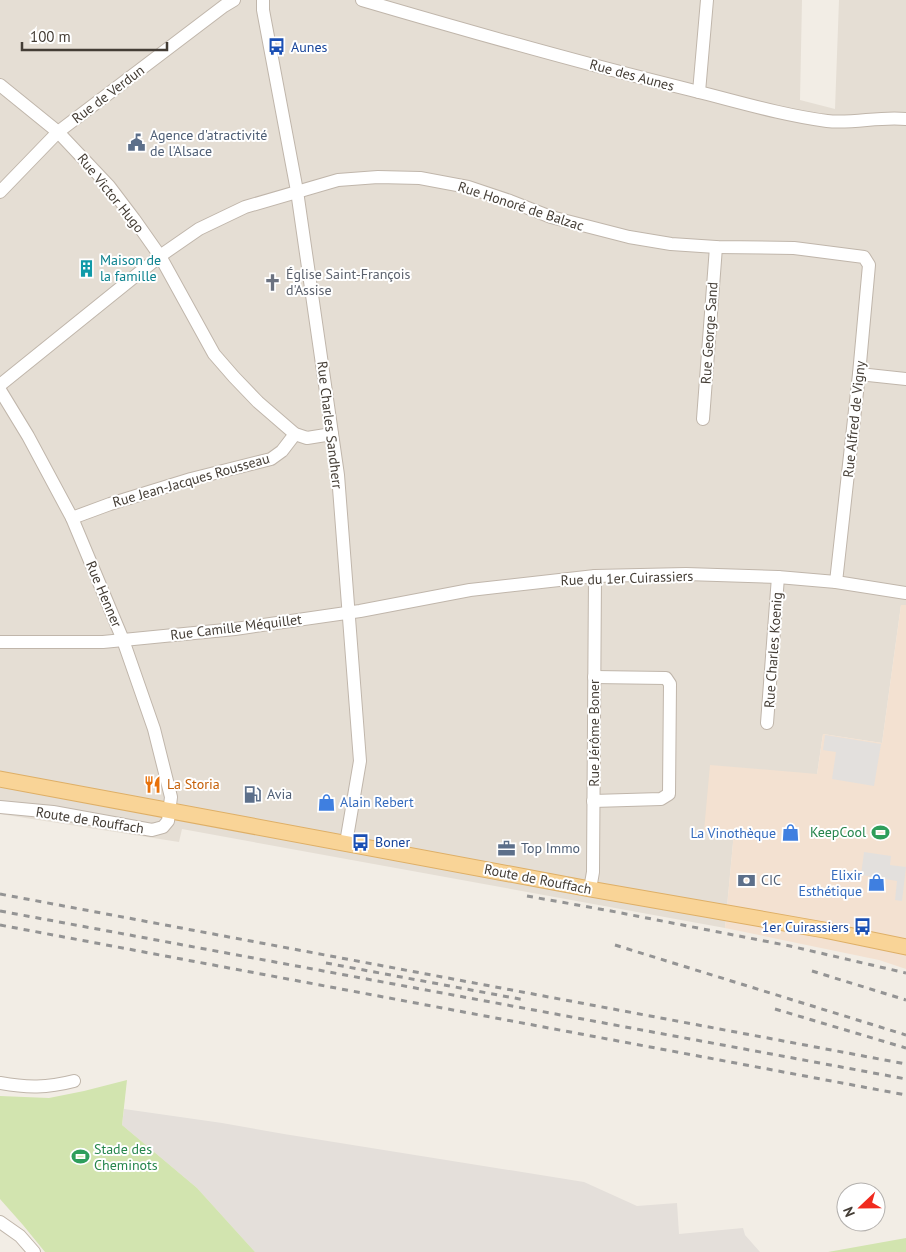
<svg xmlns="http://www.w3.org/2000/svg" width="906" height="1252" font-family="'PT Sans',sans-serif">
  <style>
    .residential { fill: #e5ded4 }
    .commercial { fill: #f3e1d1 }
    .industrial { fill: #e4dfda }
    .green { fill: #d2e4af }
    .parking { fill: #e3e0dd }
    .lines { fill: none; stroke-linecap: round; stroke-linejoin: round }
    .minor-casing { stroke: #c0b6ab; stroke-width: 14 }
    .major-casing { stroke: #deaf67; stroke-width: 17 }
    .minor { stroke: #fff; stroke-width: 12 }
    .major { stroke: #f9d497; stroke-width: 15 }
    .rail { stroke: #949494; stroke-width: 3; stroke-dasharray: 6 6; stroke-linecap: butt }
    .labels { text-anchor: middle; stroke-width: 4; stroke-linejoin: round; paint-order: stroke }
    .transit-label { font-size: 14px; fill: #164399; stroke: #fff; text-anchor: start }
    .street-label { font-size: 14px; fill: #443d35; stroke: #fff }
    .service-label { font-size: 14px; fill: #4e5e75; stroke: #fff; text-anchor: start }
    .culture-label { font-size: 14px; fill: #0d838f; stroke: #fff; text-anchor: start }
    .worship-label { font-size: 14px; fill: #5b616d; stroke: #fff; text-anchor: start }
    .food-label { font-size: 14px; fill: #c56008; stroke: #fff; text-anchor: start }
    .shop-label { font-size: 14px; fill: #366cbe; stroke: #fff; text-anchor: end }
    .leisure-label { font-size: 14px; fill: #27864d; stroke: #fff; text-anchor: end }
  </style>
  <rect width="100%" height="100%" fill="#f2ede5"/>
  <path class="residential" d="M0,0H802L800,100L835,109L839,0H906V605H901L882,743L823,734L817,774L734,832L725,928L182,829L179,842L0,814Z"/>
  <path class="commercial" d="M901,605H906V969L879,960L725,928L734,832L704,831L710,765L817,774L823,734L882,743Z"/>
  <path class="industrial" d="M124,1109L222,1123L284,1134L584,1182L637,1206L677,1203L679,1234L743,1228L745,1235L760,1252H255L197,1188L122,1125Z"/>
  <g class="green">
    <path d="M127,1080L122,1125L197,1188L255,1252H45L23,1225L0,1199V1096L49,1098L84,1091Z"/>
    <path d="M906,1238V1252H828Z"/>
  </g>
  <g class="parking">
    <path d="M825,735L881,744L874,786L832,779L836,752L823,750Z"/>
    <path d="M864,852L891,856L890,865L906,867L902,901L895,900L897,881L861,875Z"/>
  </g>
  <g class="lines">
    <defs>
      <g id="minor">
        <path d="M263,0V10L297,191L338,475L360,761L346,843"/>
        <path d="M362,0C471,32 580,63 691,90C736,101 781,115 827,121C853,124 880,116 906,119"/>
        <path d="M0,85L58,132L109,186L134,219L160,256L214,354L234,377L258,402L295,434L307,438L332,434"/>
        <path d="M699,92L707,0"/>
        <path d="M0,192L58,132L224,6L234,0"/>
        <path d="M859,374L906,379"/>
        <path d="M0,385L160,256L199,229L245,207L338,180L378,177L420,178L468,187L510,201L551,217L629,237L671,244L716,247L794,248L864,257L869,265L859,374L836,582"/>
        <path d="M0,390L28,436L72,518L123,640L154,729L171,797L168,821L163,827L152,830L53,812L0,807"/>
        <path d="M703,419L716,247"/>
        <path d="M72,518L110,504L191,479L271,459L282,451L295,434"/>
        <path d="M0,642H103L235,629L360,611L470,590L595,576L686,574L778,577L836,582L906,593"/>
        <path d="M767,723L778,577"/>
        <path d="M593,801L661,799L669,794L670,684L666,678L594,677"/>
        <path d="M590,889L593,872L595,576"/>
        <path d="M0,1083C27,1088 47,1088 74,1081"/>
        <path d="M0,1222L20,1236L34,1252"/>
      </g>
      <path id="major" d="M0,779L590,889L824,930L906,947"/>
    </defs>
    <use href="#minor" class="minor-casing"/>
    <use href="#major" class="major-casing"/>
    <use href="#minor" class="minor"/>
    <use href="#major" class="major"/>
    <g class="rail">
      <path d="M0,894L906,1064"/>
      <path d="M527,896L611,911L790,946L906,973"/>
      <path d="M0,911L906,1079"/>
      <path d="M0,925L906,1095"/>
      <path d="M615,945L906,1035"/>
      <path d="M326,963L525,1000"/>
      <path d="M812,971L906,1000"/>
      <path d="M775,1009L906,1048"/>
    </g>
  </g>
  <defs>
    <symbol id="bus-bare" viewBox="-9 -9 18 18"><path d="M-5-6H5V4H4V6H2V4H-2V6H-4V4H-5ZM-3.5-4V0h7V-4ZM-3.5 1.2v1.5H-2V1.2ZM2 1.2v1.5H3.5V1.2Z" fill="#1a4fb4" stroke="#fff" stroke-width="2.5" paint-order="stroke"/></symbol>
    <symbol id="civic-bare" viewBox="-9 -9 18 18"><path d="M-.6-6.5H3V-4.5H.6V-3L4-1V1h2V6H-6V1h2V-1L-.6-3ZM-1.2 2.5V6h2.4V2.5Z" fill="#5c6f8a" stroke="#fff" stroke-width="2.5" paint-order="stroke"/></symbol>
    <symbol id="building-bare" viewBox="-9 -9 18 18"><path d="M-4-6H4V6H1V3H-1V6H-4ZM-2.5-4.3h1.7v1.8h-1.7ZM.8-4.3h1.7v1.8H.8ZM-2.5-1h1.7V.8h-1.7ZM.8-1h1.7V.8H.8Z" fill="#0f9aa8" stroke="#fff" stroke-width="2.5" paint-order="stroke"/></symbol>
    <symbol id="church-bare" viewBox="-9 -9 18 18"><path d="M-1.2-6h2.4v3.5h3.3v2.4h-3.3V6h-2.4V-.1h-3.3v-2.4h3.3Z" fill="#6b7280" stroke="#fff" stroke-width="2.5" paint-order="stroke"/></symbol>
    <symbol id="restaurant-bare" viewBox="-9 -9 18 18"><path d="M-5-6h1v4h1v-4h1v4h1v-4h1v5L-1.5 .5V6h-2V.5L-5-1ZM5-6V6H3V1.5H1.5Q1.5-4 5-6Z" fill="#e8710a" stroke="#fff" stroke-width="2.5" paint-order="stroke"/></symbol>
    <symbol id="fuel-bare" viewBox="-9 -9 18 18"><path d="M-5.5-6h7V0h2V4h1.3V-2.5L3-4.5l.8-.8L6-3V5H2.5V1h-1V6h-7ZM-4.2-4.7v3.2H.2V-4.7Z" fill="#5c6f8a" stroke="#fff" stroke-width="2.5" paint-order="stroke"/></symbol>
    <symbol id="shop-bare" viewBox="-9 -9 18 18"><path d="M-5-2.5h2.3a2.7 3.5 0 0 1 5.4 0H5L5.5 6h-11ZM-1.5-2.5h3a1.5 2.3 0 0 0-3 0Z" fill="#3f7fe0" stroke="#fff" stroke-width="2.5" paint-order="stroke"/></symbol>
    <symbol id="stadium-bare" viewBox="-9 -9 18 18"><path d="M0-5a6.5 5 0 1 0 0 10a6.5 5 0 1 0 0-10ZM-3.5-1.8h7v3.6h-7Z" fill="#2e9e5b" stroke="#fff" stroke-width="2.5" paint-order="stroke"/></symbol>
    <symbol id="office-bare" viewBox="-9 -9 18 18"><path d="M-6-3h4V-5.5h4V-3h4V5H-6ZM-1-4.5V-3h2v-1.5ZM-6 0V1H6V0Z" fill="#5c6f8a" stroke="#fff" stroke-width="2.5" paint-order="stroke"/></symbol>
    <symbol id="bank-bare" viewBox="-9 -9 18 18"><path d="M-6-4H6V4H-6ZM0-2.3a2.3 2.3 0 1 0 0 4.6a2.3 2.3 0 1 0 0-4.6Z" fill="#5c6f8a" stroke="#fff" stroke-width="2.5" paint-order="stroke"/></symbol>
  </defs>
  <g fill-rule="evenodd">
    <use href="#bus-bare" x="264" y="34" width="25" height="25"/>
    <use href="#civic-bare" x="124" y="130" width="25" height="25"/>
    <use href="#building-bare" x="74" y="256" width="25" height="25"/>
    <use href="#church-bare" x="260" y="270" width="25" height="25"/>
    <use href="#restaurant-bare" x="140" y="772" width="25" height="25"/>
    <use href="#fuel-bare" x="240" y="782" width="25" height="25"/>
    <use href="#shop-bare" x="314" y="790" width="25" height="25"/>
    <use href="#stadium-bare" x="868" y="820" width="25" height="25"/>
    <use href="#shop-bare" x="778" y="820" width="25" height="25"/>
    <use href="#bus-bare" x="348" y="830" width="25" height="25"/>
    <use href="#office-bare" x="494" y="836" width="25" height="25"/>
    <use href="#bank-bare" x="734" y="868" width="25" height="25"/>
    <use href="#shop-bare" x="864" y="870" width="25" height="25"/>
    <use href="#bus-bare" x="850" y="914" width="25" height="25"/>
    <use href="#stadium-bare" x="68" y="1144" width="25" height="25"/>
  </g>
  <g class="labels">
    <g class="transit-label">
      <text x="291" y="52">Aunes</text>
      <text x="375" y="847">Boner</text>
      <text x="849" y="932" text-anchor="end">1er Cuirassiers</text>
    </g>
    <g class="street-label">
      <text transform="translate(632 75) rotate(15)" y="5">Rue des Aunes</text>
      <text transform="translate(108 94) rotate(-37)" y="5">Rue de Verdun</text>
      <text transform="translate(111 193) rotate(51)" y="5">Rue Victor Hugo</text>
      <text transform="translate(521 206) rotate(18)" y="5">Rue Honoré de Balzac</text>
      <text transform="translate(709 333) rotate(-86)" y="5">Rue George Sand</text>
      <text transform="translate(854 419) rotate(-84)" y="5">Rue Alfred de Vigny</text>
      <text transform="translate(330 425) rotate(83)" y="5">Rue Charles Sandherr</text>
      <text transform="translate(191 480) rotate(-16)" y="5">Rue Jean-Jacques Rousseau</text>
      <text transform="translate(627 578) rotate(-2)" y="5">Rue du 1er Cuirassiers</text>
      <text transform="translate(104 594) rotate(67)" y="5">Rue Henner</text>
      <text transform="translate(236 627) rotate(-7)" y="5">Rue Camille Méquillet</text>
      <text transform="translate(773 650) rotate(-86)" y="5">Rue Charles Koenig</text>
      <text transform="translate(594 733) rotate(-90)" y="5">Rue Jérôme Boner</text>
      <text transform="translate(90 820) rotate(9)" y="5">Route de Rouffach</text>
      <text transform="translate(538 879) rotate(11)" y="5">Route de Rouffach</text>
    </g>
    <g class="service-label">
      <text x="150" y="140">Agence d'atractivité<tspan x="150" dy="16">de l'Alsace</tspan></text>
      <text x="267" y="799">Avia</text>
      <text x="521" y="853">Top Immo</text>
      <text x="761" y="885">CIC</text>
    </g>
    <g class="culture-label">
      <text x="100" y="265">Maison de<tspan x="100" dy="16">la famille</tspan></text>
    </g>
    <g class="worship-label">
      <text x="286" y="279">Église Saint-François<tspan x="286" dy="16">d'Assise</tspan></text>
    </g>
    <g class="food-label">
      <text x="167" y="789">La Storia</text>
    </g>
    <g class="shop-label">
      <text x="340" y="807" text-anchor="start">Alain Rebert</text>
      <text x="776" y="838">La Vinothèque</text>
      <text x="862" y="880">Elixir<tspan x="862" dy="16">Esthétique</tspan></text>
    </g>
    <g class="leisure-label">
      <text x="866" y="837">KeepCool</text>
      <text x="94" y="1154" text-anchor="start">Stade des<tspan x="94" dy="16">Cheminots</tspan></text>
    </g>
  </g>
  <g transform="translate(861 1207) rotate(248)"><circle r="24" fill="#ffffff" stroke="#b4b1ae"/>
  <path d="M0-4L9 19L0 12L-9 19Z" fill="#f02a1e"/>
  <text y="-8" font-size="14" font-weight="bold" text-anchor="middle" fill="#443d35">N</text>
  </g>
  <path d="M22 42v8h145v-8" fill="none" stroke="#443d35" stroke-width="2.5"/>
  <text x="30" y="42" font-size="15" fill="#443d35" stroke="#ffffff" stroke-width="4" paint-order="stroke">100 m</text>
</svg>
